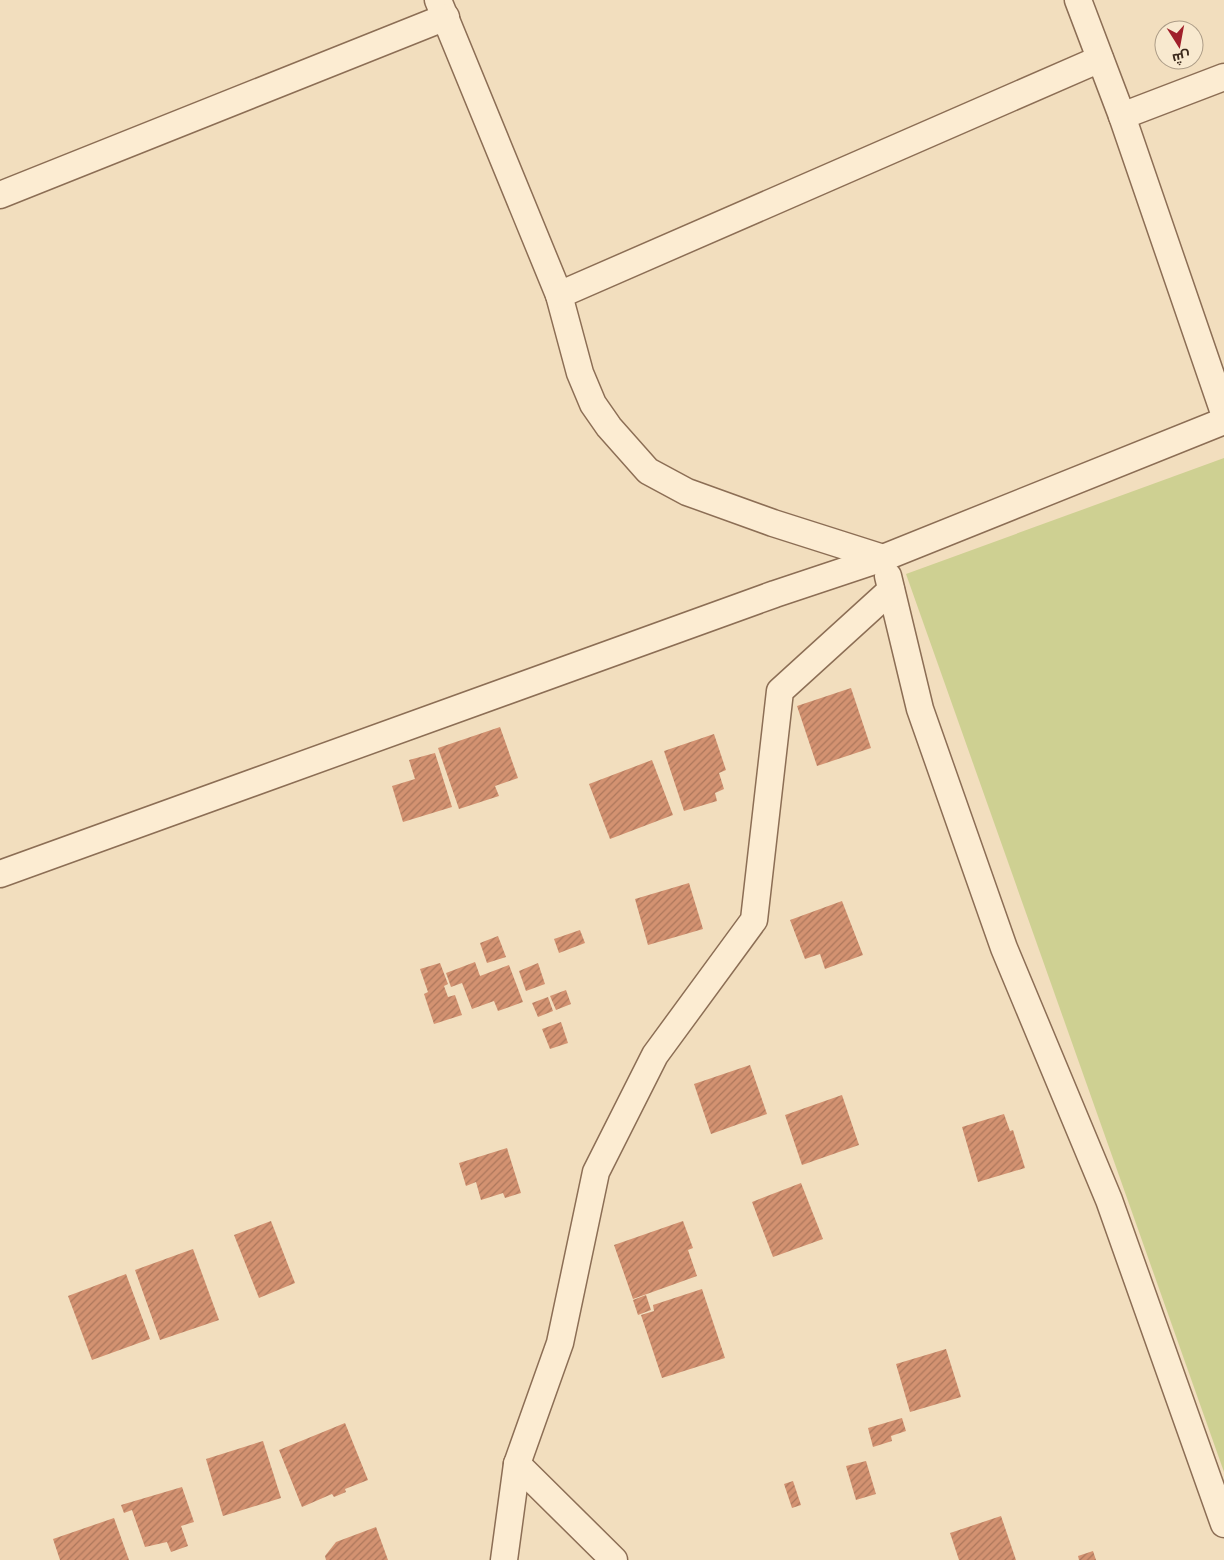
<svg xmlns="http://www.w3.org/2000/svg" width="1224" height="1560" font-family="'Crimson Pro',Cairo,serif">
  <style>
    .green { fill: #ced092 }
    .building { fill: url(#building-hatch) }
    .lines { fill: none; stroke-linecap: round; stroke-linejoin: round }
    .minor-casing { stroke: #8c6e55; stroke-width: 29 }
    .minor { stroke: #fcecd2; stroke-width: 26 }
  </style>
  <defs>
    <pattern id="building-hatch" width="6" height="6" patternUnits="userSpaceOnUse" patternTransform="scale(1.25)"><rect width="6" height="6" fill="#d39271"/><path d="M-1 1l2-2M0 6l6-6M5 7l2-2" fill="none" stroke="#ac775c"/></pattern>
  </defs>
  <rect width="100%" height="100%" fill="#f2debe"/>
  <path class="green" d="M1224,458V1472L906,574Z"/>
  <g class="building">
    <path d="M851,688L871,748L817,766L797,706Z"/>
    <path d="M500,727L518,778L495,786L499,796L459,809L438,748Z"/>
    <path d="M714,734L726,770L719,773L724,789L715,793L717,801L684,811L664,751Z"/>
    <path d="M435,753L452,807L403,822L392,786L415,779L409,760Z"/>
    <path d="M652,760L673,815L610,839L589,784Z"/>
    <path d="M689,883L703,929L648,945L635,899Z"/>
    <path d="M842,901L863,955L825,969L820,954L805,959L790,920Z"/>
    <path d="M580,930L585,943L559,953L554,939Z"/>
    <path d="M498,936L506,957L487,963L480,943Z"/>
    <path d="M475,962L480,976L509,965L523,1002L498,1011L494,1001L472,1009L462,983L451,987L446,973Z"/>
    <path d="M440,963L448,984L444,986L448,997L455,995L462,1015L434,1024L424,994L428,992L420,969Z"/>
    <path d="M538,963L545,984L526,991L519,971Z"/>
    <path d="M566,990L571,1004L556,1010L550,996Z"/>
    <path d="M548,997L553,1011L538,1017L532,1003Z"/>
    <path d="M561,1022L568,1043L550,1049L542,1029Z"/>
    <path d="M750,1065L767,1114L711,1134L694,1084Z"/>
    <path d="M842,1095L859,1145L802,1165L785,1115Z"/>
    <path d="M1004,1114L1010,1131L1013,1130L1025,1168L978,1182L962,1127Z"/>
    <path d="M507,1148L521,1193L505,1198L503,1193L481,1200L476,1182L466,1186L459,1163Z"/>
    <path d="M801,1183L823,1239L773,1257L752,1202Z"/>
    <path d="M271,1221L295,1283L259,1298L234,1235Z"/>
    <path d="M683,1221L693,1248L688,1250L697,1276L633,1299L614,1245Z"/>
    <path d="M193,1249L219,1320L160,1340L135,1270Z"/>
    <path d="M126,1274L150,1339L92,1360L68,1296Z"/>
    <path d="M702,1289L725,1358L662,1378L641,1315L654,1311L653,1305Z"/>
    <path d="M646,1295L651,1310L638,1315L633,1300Z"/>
    <path d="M946,1349L961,1397L910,1412L896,1364Z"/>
    <path d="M902,1418L906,1431L891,1436L892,1441L873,1447L868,1428Z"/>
    <path d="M345,1423L368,1480L345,1489L346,1492L334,1497L332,1494L302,1507L279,1450Z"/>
    <path d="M263,1441L281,1498L223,1516L206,1459Z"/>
    <path d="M866,1461L876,1494L856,1500L846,1466Z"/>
    <path d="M793,1481L801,1505L792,1508L784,1484Z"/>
    <path d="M182,1487L194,1522L181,1526L188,1546L171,1552L167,1542L145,1547L132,1510L124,1513L121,1505Z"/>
    <path d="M1001,1516L1016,1560H959L950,1533Z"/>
    <path d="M114,1518L129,1560H60L53,1539Z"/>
    <path d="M376,1527L388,1560H326L325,1556L336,1542Z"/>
    <path d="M1093,1551L1096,1560H1079L1078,1556Z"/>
  </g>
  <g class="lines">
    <defs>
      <g id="minor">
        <path d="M438,0L559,295L580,373L593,404L609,427L648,471L687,492L773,523L883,558"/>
        <path d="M1078,0L1122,116L1224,413"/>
        <path d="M1122,116L1224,77"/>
        <path d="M0,195L446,17"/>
        <path d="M559,295L1100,59"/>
        <path d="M888,576L920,709L1004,948L1109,1200L1224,1524"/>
        <path d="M0,874L775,594L883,558L1224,421"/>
        <path d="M517,1464L614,1560"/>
        <path d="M504,1560L517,1464L560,1343L596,1172L655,1055L754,920L780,691L891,590"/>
      </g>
    </defs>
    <use href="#minor" class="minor-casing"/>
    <use href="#minor" class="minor"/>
  </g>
  <g transform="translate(1179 45) rotate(169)"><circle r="24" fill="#f8e9cf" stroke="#ac9c87"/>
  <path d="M0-4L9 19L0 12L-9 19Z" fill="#a0202b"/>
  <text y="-8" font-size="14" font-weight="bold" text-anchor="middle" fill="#3a281b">ش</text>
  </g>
</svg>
